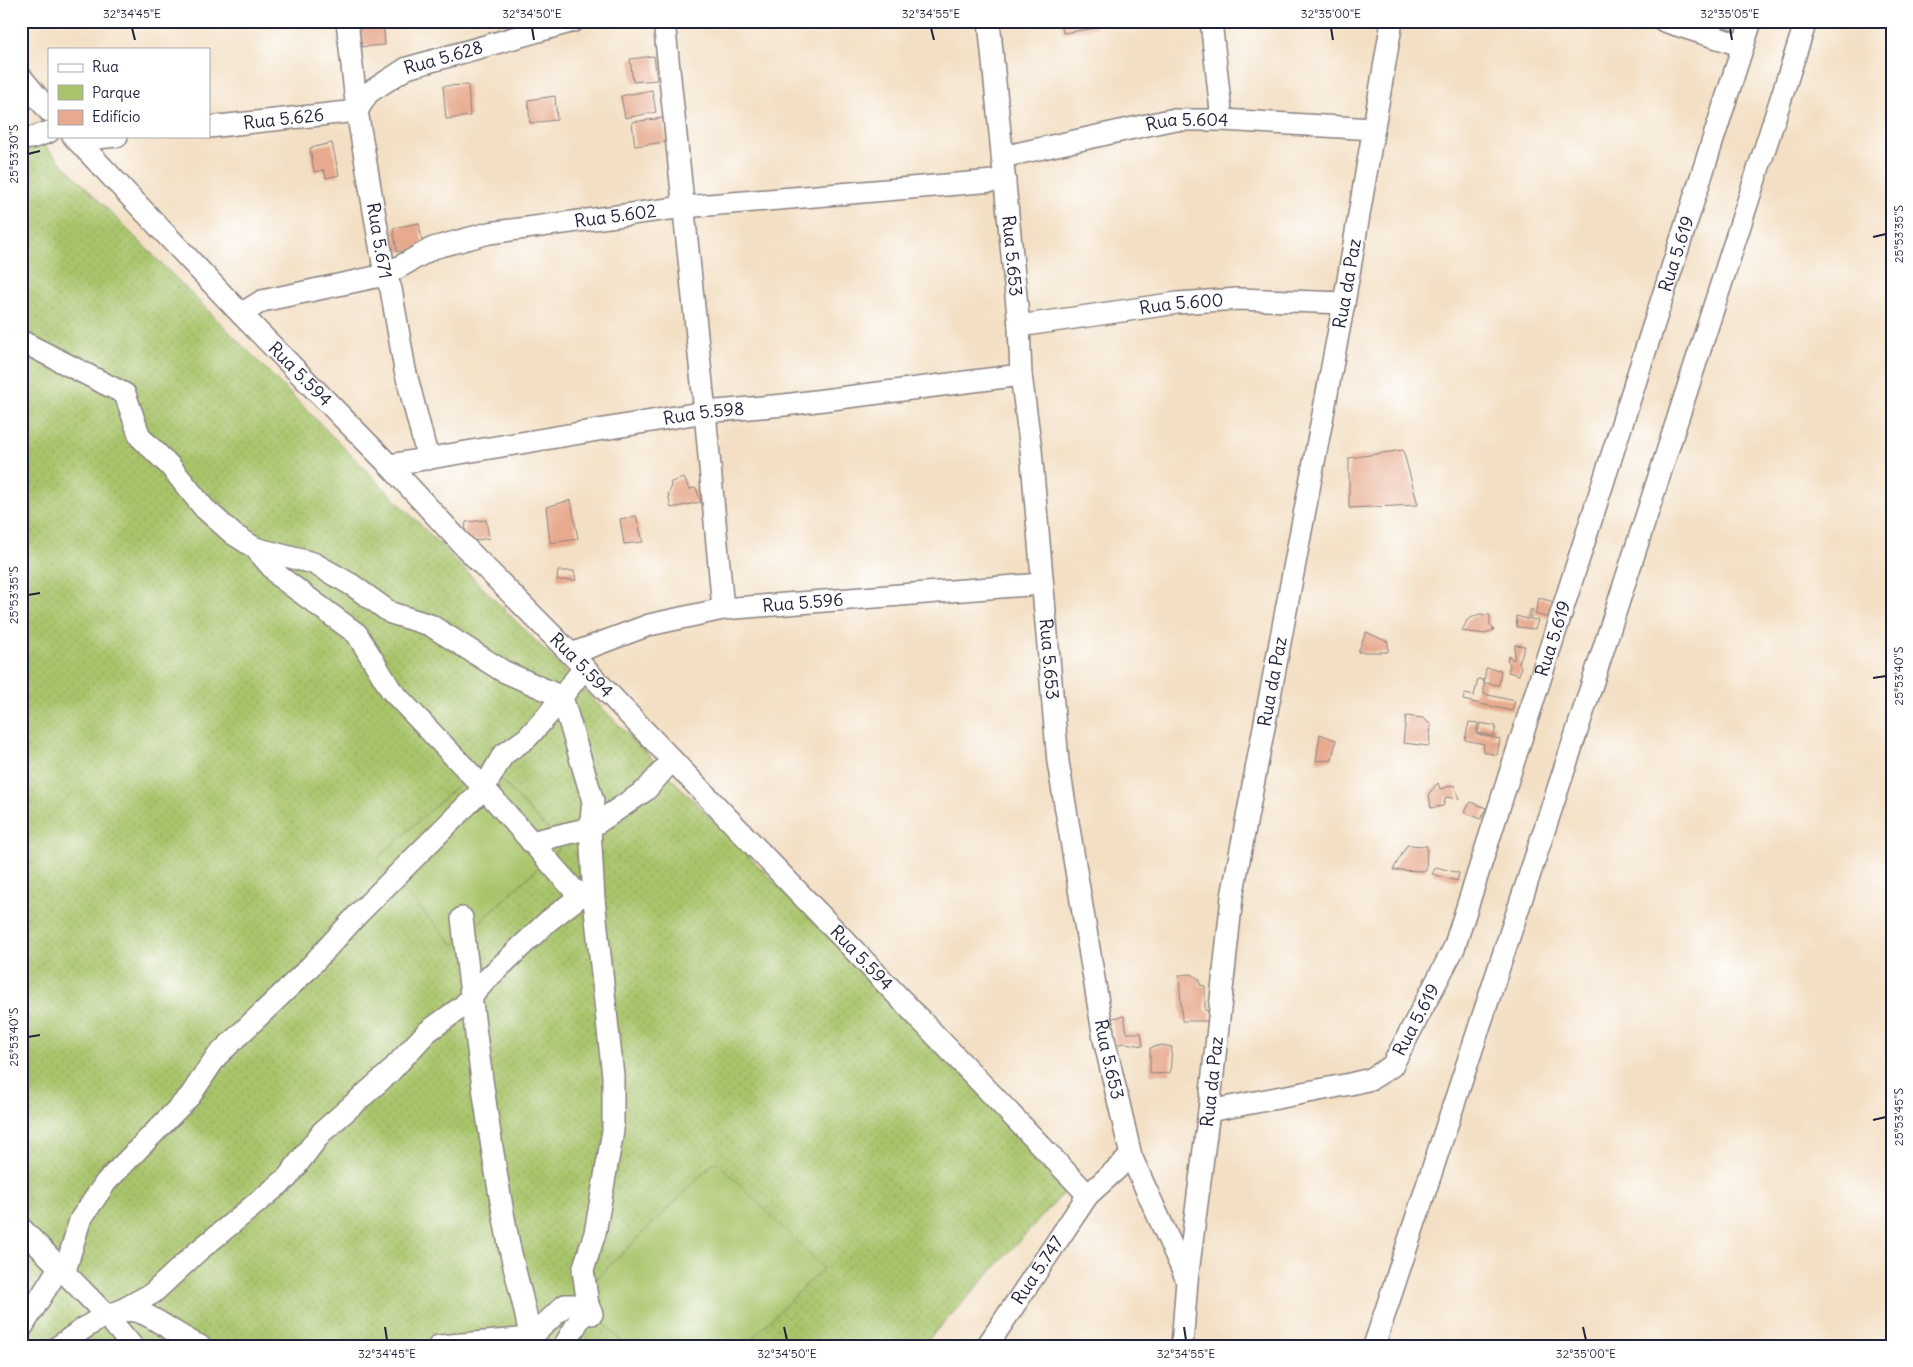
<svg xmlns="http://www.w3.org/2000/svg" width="1913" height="1367" font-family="Delius,sans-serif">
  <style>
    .grass { fill: url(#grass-dots); stroke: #657353 }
    .green { fill: #a8c46b; stroke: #657353 }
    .building { fill: #e7aa8e }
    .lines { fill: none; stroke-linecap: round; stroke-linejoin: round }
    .minor-casing { stroke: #8a807f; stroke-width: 24 }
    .minor { stroke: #fff; stroke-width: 21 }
    .ticks { fill: none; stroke: #22223b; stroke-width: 2 }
    .labels { text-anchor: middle; stroke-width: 5; stroke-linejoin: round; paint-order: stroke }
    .street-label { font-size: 18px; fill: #22223b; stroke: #fff }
    .neatline { fill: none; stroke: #22223b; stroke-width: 2 }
    .ticks-label { font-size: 12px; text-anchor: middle; fill: #22223b }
  </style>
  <defs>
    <pattern id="grass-dots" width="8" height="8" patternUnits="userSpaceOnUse" patternTransform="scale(1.25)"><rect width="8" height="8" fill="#a8c46b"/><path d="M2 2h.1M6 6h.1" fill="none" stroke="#90a85e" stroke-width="1.8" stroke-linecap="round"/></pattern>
  </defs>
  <rect width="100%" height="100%" fill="#fff"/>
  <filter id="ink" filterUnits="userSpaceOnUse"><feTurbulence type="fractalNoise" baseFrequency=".02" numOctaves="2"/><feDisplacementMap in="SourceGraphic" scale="10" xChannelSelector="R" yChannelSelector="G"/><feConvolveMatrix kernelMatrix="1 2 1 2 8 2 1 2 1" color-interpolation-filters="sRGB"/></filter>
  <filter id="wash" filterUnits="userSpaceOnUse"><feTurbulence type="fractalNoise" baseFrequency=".0096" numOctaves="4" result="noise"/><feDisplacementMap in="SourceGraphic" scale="20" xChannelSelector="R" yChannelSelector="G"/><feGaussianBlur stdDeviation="1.12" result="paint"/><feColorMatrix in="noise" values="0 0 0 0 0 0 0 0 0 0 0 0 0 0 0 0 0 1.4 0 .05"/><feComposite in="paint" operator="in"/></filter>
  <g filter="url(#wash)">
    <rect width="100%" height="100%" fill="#f3dfc3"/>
    <path class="grass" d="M21,122L1073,1183L922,1346H21Z"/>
    <g class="green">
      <path d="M484,761L562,846L454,945L376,860Z"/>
      <path d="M716,1161L823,1268L744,1346H626L578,1297Z"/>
    </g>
    <g id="blocks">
      <g class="building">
        <path d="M357,21H383L385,45L359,47Z"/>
        <path d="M1061,21H1095L1096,28L1063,33Z"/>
        <path d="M654,56L657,80L633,82L630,59Z"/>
        <path d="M468,85L470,116L446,119L443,86Z"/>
        <path d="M652,90L656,112L625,118L621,96Z"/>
        <path d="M555,96L557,120L530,123L528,100Z"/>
        <path d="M663,118L666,142L635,146L632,122Z"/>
        <path d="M332,143L339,175L326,178L324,170L314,172L310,148Z"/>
        <path d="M419,223L423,248L397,252L393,228Z"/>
        <path d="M1403,450L1418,505L1349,508V458Z"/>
        <path d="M684,478L689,489L696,488L701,502L671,508L668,493L670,491L671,482Z"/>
        <path d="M571,500L578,539L550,543L546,507Z"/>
        <path d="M636,516L643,542L624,544L620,519Z"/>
        <path d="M486,520L489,538L464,543L466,522Z"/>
        <path d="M558,571H574L576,580H557Z"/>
        <path d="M1539,598L1554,602L1549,618L1535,614Z"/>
        <path d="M1531,609L1533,610L1530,619L1538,620L1535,629L1517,627L1516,616L1528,619Z"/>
        <path d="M1479,614L1490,615V625L1494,630L1485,634L1462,631L1467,620Z"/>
        <path d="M1366,632L1388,642V652H1358Z"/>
        <path d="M1515,645L1525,646L1519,663L1521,667L1519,675L1508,672L1510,664L1507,660L1509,656L1514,660Z"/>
        <path d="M1486,668L1501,670L1499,685L1484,683Z"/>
        <path d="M1478,679L1484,680V694L1515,701L1512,711L1463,700L1465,694L1474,696Z"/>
        <path d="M1406,716L1423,718L1431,725L1429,746L1403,743Z"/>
        <path d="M1469,722L1478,723L1476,734L1500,739L1497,755L1483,752L1484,744L1465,740Z"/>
        <path d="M1480,723L1496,726L1494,736L1478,733Z"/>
        <path d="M1320,734L1336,740L1332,760L1316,761Z"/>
        <path d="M1438,783L1440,789L1454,785L1459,799L1446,797L1443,806L1431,808L1429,793Z"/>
        <path d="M1471,802L1486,808L1481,819L1464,812Z"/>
        <path d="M1407,845L1427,846L1426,871L1393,870Z"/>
        <path d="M1436,867L1459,873L1457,881L1432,874Z"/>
        <path d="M1192,974L1200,980V985L1205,986V1010L1210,1012L1209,1021H1182L1179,975Z"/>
        <path d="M1124,1016L1127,1033H1141L1143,1046L1125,1043L1115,1045L1112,1018Z"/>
        <path d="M1162,1045L1172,1047L1170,1073L1150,1074V1048Z"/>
      </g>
    </g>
  </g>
  <g filter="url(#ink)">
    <use href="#blocks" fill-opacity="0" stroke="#8a807f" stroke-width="1"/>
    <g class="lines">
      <defs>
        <g id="minor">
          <path id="s1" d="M347,21L357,111L385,275L391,289L405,370L428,459"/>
          <path d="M664,21L705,412L723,609"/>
          <path id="s2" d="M989,21L1019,326L1021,375L1031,450L1058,762L1104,1039L1131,1156L1187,1280"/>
          <path d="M1211,21L1222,120"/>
          <path d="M1664,21L1743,46"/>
          <path d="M21,77L49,111"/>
          <path id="s3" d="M209,127L357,111L368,93L407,68L574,21"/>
          <path id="s4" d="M73,136L241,314L389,465L462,544L571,654L1088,1195"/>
          <path d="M21,139L31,138L49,132"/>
          <path d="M77,140L117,136"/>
          <path id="s5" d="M1002,157L1170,120H1222L1374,129"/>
          <path id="s6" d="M241,314L262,301L385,275L433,248L489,233L684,207L1005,180"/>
          <path id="s7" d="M1019,326L1177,303L1238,299L1344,303"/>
          <path d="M21,341L125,394L140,437L170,466L204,508L233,534L255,548L280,577L357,634L391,690L484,788L574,890L594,900"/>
          <path id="s8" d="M389,465L705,412L784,405L1021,375"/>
          <path d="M255,548L313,563L352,585L391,613L430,625L503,671L562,697L593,801L590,828L594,900L613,1076V1131L595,1233L583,1270L588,1305L592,1314"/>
          <path id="s9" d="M571,654L649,625L723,609L1041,584"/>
          <path d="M531,842L590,828L646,790L672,760"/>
          <path d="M462,918C474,1023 487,1129 507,1234C513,1269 525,1302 530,1338L565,1305H588"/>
          <path id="s10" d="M1209,1111L1350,1084L1371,1079L1392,1066L1454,948L1751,21"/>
          <path d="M21,1228L107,1316L132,1346"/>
          <path d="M65,1271L80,1220L106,1182L190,1096L216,1057L307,970L360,912L484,788L503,755L527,738L547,716L584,668"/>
          <path d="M120,1311L153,1293L197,1252L287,1178L322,1132L389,1073L427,1032L463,1006L485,981L547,922L583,894"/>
          <path d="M21,1329L60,1266"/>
          <path d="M59,1346C81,1331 111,1304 139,1312C155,1317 181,1338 200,1346"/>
          <path d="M439,1346L530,1338"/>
          <path d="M564,1346L588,1305"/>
          <path id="s11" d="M987,1346L1088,1195L1131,1156"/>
          <path id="s12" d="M1182,1346L1187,1280L1209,1111L1232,897L1344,303L1392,21"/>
          <path d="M1374,1346L1575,737L1806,21"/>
        </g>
      </defs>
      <use href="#minor" class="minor-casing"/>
      <use href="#minor" class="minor"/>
    </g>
  </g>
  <path class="ticks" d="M132,28L135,40M532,28L534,40M931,28L934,40M1331,28L1333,40M1730,28L1732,40M28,154L40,151M1873,237L1886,234M28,595L40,593M1873,678L1886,676M28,1037L40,1035M1873,1120L1886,1117M385,1327L387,1340M784,1327L787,1340M1184,1327L1186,1340M1583,1327L1586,1340"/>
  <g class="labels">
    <g class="street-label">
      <text dy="6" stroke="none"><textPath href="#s3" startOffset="254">Rua 5.628</textPath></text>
      <text dy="6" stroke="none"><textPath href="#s3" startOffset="75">Rua 5.626</textPath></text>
      <text dy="6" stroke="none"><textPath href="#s5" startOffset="189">Rua 5.604</textPath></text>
      <text dy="6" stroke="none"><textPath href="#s6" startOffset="391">Rua 5.602</textPath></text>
      <text dy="6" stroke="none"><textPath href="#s1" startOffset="222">Rua 5.671</textPath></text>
      <text dy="6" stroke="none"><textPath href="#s10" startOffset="1052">Rua 5.619</textPath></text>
      <text dy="6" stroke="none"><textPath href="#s2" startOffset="236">Rua 5.653</textPath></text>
      <text dy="6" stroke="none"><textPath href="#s12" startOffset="1076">Rua da Paz</textPath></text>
      <text dy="6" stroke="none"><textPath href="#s7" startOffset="164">Rua 5.600</textPath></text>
      <text dy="6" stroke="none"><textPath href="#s4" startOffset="329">Rua 5.594</textPath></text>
      <text dy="6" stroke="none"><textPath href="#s8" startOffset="319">Rua 5.598</textPath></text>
      <text dy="6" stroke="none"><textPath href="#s9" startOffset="239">Rua 5.596</textPath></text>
      <text dy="6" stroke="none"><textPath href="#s10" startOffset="648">Rua 5.619</textPath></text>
      <text dy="6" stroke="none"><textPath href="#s2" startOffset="641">Rua 5.653</textPath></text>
      <text dy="6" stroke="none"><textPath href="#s4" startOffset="734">Rua 5.594</textPath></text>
      <text dy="6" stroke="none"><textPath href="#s12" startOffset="671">Rua da Paz</textPath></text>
      <text dy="6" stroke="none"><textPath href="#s4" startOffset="1139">Rua 5.594</textPath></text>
      <text dy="6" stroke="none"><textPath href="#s10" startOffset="242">Rua 5.619</textPath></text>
      <text dy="6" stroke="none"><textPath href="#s2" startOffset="1046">Rua 5.653</textPath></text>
      <text dy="6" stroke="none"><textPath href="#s12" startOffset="266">Rua da Paz</textPath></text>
      <text dy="6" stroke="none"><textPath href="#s11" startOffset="91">Rua 5.747</textPath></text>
    </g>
  </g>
  <rect width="1913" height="1367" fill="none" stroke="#fff" stroke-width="55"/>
  <rect x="48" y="48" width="162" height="90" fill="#ffffff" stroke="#a7a7b1"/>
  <rect x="58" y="64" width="25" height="8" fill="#ffffff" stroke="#a7a7b1"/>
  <text x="92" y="72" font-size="15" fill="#22223b">Rua</text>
  <rect x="58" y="85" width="25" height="15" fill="#a8c46b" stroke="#a7a7b1"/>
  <text x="92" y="98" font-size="15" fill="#22223b">Parque</text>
  <rect x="58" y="110" width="25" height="15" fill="#e7aa8e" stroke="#a7a7b1"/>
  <text x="92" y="122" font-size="15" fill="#22223b">Edifício</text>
  <rect x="28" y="28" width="1858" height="1312" class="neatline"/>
  <g class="ticks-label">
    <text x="132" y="18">32°34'45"E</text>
    <text x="532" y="18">32°34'50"E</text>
    <text x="931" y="18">32°34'55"E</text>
    <text x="1331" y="18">32°35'00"E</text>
    <text x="1730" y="18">32°35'05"E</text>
    <text transform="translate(14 154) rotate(-90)" y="4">25°53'30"S</text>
    <text transform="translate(1899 234) rotate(-90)" y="4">25°53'35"S</text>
    <text transform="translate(14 595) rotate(-90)" y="4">25°53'35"S</text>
    <text transform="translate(1899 676) rotate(-90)" y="4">25°53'40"S</text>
    <text transform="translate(14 1037) rotate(-90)" y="4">25°53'40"S</text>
    <text transform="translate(1899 1117) rotate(-90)" y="4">25°53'45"S</text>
    <text x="387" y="1358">32°34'45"E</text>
    <text x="787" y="1358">32°34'50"E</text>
    <text x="1186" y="1358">32°34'55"E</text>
    <text x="1586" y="1358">32°35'00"E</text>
  </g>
</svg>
